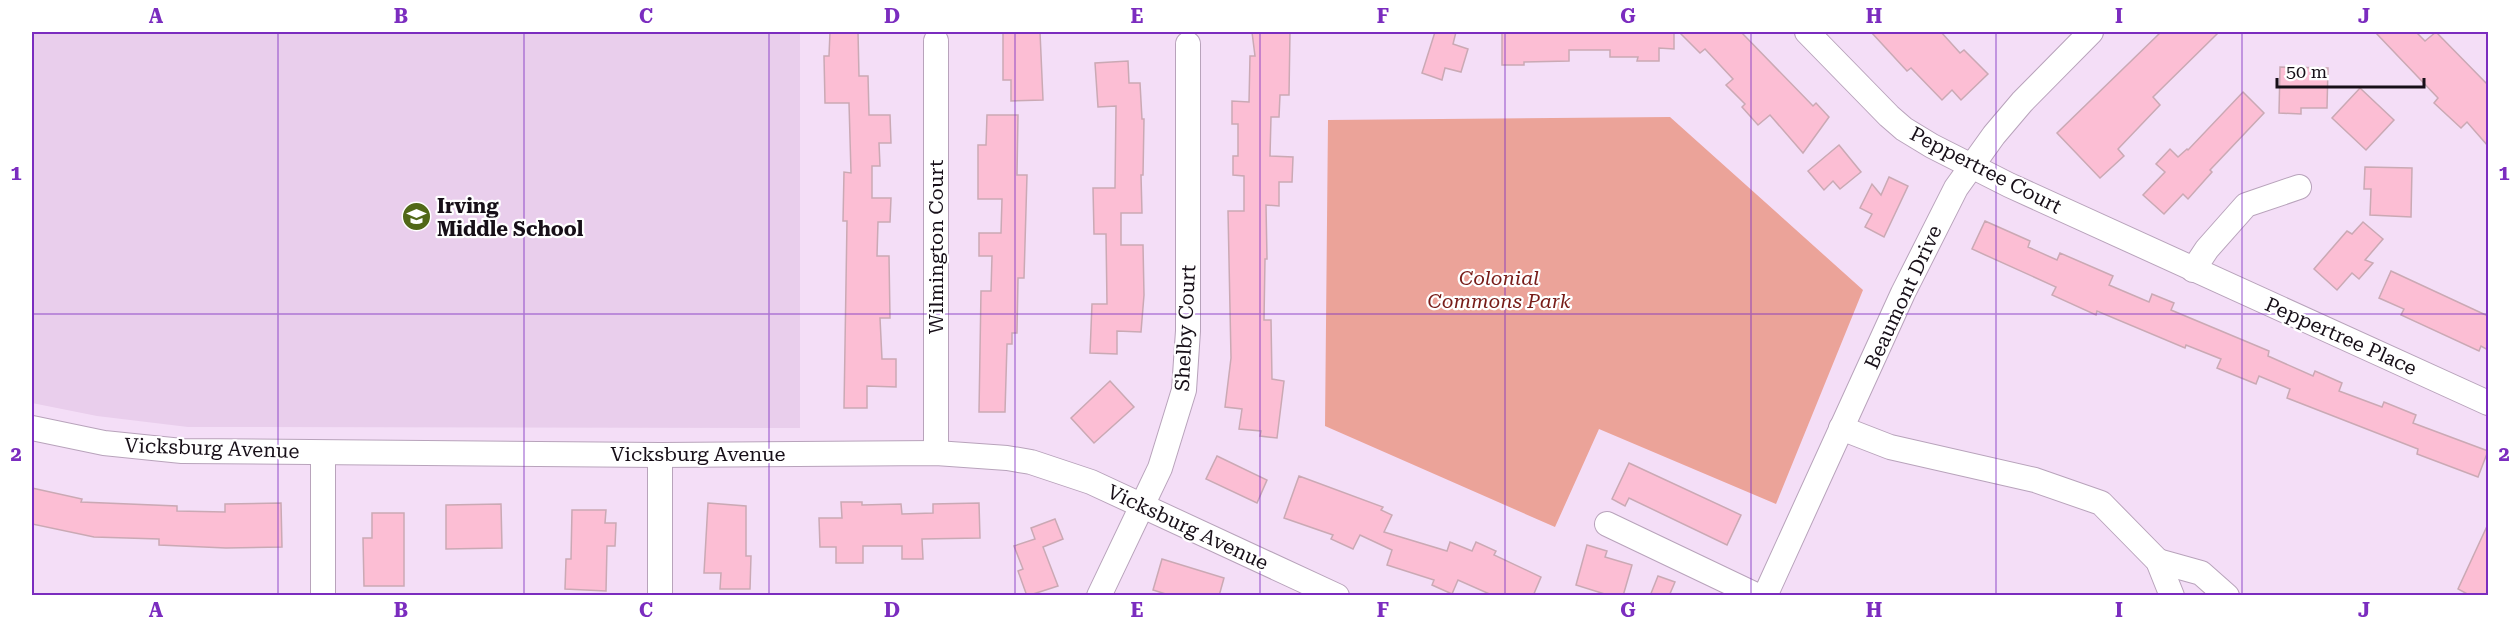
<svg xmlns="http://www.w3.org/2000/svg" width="2520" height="627" font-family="'Roboto Serif',serif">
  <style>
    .built { fill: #e9ceec }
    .green { fill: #eba399 }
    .building { fill: #fcbed4; stroke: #caa9b4; stroke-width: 1.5 }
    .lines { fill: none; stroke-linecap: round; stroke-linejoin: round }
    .minor-casing { stroke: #b8a3bb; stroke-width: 26 }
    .minor { stroke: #fff; stroke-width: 24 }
    .grid { fill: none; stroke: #7b2cbf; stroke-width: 1.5; stroke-opacity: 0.55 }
    .labels { text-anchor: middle; stroke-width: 4.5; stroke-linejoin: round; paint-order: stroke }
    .street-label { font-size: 20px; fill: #170f18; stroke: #fff }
    .poi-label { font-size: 20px; font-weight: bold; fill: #170f18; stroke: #fff; text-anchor: start }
    .park-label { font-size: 20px; font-style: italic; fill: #771c18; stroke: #fff }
    .neatline { fill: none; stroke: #7b2cbf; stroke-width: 2 }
    .grid-label { font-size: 20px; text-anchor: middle; font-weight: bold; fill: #7b2cbf }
  </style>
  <rect width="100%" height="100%" fill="#f4def7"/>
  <path class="built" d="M32,32H800V428L188,427L97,416L32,403Z"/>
  <path class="green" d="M1670,117L1863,290L1776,504L1599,429L1555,527L1325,426L1328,120Z"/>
  <g class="building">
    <path d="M830,32H858L859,76H868L869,115H890L891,143H879L880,166H872V198H891L890,222H878L877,256H889L890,318H880L882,359H896V387L867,386V408H844L847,221H843L844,172L851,173L849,103H825L824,56H829Z"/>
    <path d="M1003,32H1040L1043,100L1011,101V80H1003Z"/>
    <path d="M1252,32H1290L1289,95H1280L1279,117H1271L1270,156L1293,157L1292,182H1279V206L1266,205L1267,259H1265L1264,320H1271L1272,379L1284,381L1277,438L1260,436L1261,431L1239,429L1242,409L1225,407L1231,358L1228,211H1244V176L1233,175V156H1238V124H1232V101L1249,102L1250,56H1255Z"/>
    <path d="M1435,32H1456L1453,44L1468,49L1461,72L1445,68L1442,80L1422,73Z"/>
    <path d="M1502,32H1674V49L1659,48V61H1637L1638,57H1610V50H1569V61L1524,62V65H1502Z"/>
    <path d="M1679,32H1741L1813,106L1816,103L1829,117L1803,153L1770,115L1758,125L1742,107L1745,104L1726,85L1733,79L1705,49L1700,53Z"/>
    <path d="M1871,32H1941L1960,53L1964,50L1988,74L1961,100L1952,90L1942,100L1911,68L1907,71Z"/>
    <path d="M2161,32H2219L2153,97L2160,105L2118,149L2124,156L2100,178L2057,133Z"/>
    <path d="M2375,32H2416L2425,41L2436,32L2488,85V146L2467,122L2461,128L2434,103L2438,98Z"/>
    <path d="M1128,61L1129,83H1140L1142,119H1144L1143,175H1141L1142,213H1121V245H1143L1144,295L1141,332L1117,331V354L1090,353L1092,304H1107L1106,234H1094L1093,188H1115L1116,106L1098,107L1095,63Z"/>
    <path d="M2280,67L2328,68L2327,108H2301V114L2279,113Z"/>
    <path d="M2360,88L2394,120L2366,150L2332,118Z"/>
    <path d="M2243,92L2264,113L2210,170L2212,172L2188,199L2183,194L2164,214L2143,195L2165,172L2156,164L2170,149L2178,157L2187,149L2188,150Z"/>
    <path d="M987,115H1018L1017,175H1027L1024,278H1018L1017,333H1012V344H1007L1005,412H979L981,291H991L992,256H979V233H1001L1002,199H978V145H986Z"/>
    <path d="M1839,145L1861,172L1840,189L1833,181L1824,190L1808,171Z"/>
    <path d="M2365,167L2412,168L2411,217L2370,215L2371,189H2364Z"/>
    <path d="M1889,177L1908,186L1884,237L1865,227L1872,214L1860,208L1872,184L1881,195Z"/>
    <path d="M1985,221L2030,241L2028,247L2057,260L2060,253L2113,276L2109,285L2149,302L2152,294L2174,303L2171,310L2269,351L2268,356L2313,376L2315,371L2342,383L2339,391L2382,407L2384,402L2416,415L2413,423L2488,451L2478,477L2417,454L2418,449L2287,398L2290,389L2259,376L2256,384L2217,368L2221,359L2186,345L2185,348L2097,311L2096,315L2052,295L2056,287L1972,249Z"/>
    <path d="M2363,222L2383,239L2365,260L2373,263L2359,279L2352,273L2337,290L2314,269L2347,231L2352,234Z"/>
    <path d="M2391,271L2488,316V350L2481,346L2479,351L2401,315L2404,309L2379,298Z"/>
    <path d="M1110,381L1134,407L1094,443L1071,418Z"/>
    <path d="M1217,456L1267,480L1257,503L1206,479Z"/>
    <path d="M1629,463L1741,515L1727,545L1629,498L1625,506L1612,499Z"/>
    <path d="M1299,476L1383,507L1381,510L1392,515L1384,532L1447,551L1450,542L1472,551L1476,542L1496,551L1494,555L1541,577L1533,596H1494L1458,580L1452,594L1432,585L1434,580L1387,565L1392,550L1360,535L1353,549L1331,539L1333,535L1284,518Z"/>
    <path d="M32,488L82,499L81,502L177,506V511L225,512V504L281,503L282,547L226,548L159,545V539L94,537L32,524Z"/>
    <path d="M841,502H862V505L901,504L902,514L933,513V504L979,503L980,538L922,539L923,559H902V546H863V563H836V547H820L819,518H842Z"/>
    <path d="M708,503L746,506V556H751L750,589H720L721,573H704Z"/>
    <path d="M501,504L502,548L446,549V505Z"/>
    <path d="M572,510H606L605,523H616L615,546H607L606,591L565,589L566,559H571Z"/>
    <path d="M372,513H404V586H364L363,538H372Z"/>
    <path d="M1055,519L1063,539L1043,547L1058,586L1027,596L1018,571L1023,569L1014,546L1035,539L1031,528Z"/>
    <path d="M2488,524V590L2486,596H2471L2458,589Z"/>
    <path d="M1587,545L1607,551L1605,557L1632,565L1623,596H1611L1576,585Z"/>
    <path d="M1162,559L1224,578L1219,596H1172L1153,590Z"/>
    <path d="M1658,576L1675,582L1669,596H1650Z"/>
  </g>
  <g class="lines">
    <defs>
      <g id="minor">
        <path d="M1807,32L1889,116L1904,129L1932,146L2009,185L2488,403"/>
        <path d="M2193,270L2207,249L2246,205L2299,187"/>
        <path d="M32,428L104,443L182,451L660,455L936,453L1007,458L1031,462L1091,482L1337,596"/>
        <path d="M1841,428L1890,447L2035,480L2101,503L2158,561L2172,596"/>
        <path d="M936,453V41"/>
        <path d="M660,455V596"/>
        <path d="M1607,524L1758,596"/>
        <path d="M2158,561L2201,573L2227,596"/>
        <path d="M323,596V453"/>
        <path d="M1099,596L1160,468L1184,390L1188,331V44"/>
        <path d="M1765,596L1903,293L1956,188L1994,135L2022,102L2091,32"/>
      </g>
    </defs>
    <use href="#minor" class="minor-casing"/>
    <use href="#minor" class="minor"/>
  </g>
  <path class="grid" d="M278,32V596M524,32V596M769,32V596M1015,32V596M1260,32V596M1505,32V596M1751,32V596M1996,32V596M2242,32V596M32,314H2488"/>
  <defs>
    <symbol id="school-disc" viewBox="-11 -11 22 22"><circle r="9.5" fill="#516818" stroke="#fff"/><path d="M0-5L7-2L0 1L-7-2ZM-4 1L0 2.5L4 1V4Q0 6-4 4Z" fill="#fff"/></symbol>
  </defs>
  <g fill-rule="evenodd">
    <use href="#school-disc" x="400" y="200" width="33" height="33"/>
  </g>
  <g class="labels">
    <g class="street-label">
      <text transform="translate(1986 170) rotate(27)" y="7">Peppertree Court</text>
      <text transform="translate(936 247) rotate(-90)" y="7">Wilmington Court</text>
      <text transform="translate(1903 297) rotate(-65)" y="7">Beaumont Drive</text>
      <text transform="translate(1185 328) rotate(-87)" y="7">Shelby Court</text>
      <text transform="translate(2341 336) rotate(24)" y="7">Peppertree Place</text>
      <text transform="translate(212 448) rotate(2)" y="7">Vicksburg Avenue</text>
      <text x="698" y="461">Vicksburg Avenue</text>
      <text transform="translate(1188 527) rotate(25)" y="7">Vicksburg Avenue</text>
    </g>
    <g class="poi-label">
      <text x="437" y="213">Irving<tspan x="437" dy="23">Middle School</tspan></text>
    </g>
    <g class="park-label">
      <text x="1499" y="285">Colonial<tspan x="1499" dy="23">Commons Park</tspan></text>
    </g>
  </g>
  <rect width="2520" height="627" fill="none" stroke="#ffffff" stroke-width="66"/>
  <path d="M2277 78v9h147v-9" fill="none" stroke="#170f18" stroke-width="3"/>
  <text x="2286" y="78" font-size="18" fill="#170f18" stroke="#ffffff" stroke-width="4.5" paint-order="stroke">50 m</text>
  <rect x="33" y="33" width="2454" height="561" class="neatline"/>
  <g class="grid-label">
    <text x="156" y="23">A</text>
    <text x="401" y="23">B</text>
    <text x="646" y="23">C</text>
    <text x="892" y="23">D</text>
    <text x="1137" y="23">E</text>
    <text x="1383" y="23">F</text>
    <text x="1628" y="23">G</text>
    <text x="1874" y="23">H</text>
    <text x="2119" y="23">I</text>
    <text x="2364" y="23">J</text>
    <text x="16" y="180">1</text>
    <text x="2504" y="180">1</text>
    <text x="16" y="461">2</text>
    <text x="2504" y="461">2</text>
    <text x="156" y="617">A</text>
    <text x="401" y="617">B</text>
    <text x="646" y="617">C</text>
    <text x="892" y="617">D</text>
    <text x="1137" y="617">E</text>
    <text x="1383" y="617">F</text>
    <text x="1628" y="617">G</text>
    <text x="1874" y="617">H</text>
    <text x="2119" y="617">I</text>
    <text x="2364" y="617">J</text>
  </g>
</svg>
